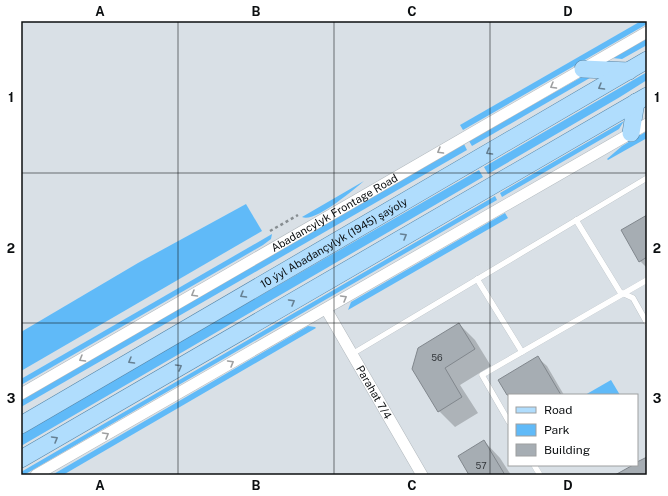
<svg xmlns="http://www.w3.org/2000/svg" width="668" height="496" font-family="'Public Sans',sans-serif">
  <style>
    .green { fill: #60baf8 }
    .shadow { fill: #0003 }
    .building { fill: #a6adb3; stroke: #81878d }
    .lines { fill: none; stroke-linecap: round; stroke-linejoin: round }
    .service-casing { stroke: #b1b8bd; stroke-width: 6 }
    .minor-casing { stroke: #b1b8bd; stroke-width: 12 }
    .primary-casing { stroke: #5586a9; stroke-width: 18 }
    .path { stroke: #878d91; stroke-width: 2.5; stroke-dasharray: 3 3; stroke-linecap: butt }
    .service { stroke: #fff; stroke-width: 5.5 }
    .minor { stroke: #fff; stroke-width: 11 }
    .primary { stroke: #b0ddfd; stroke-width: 17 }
    .oneway { stroke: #9e9fa0 }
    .oneway2 { stroke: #668093 }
    .grid { fill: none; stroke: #0c0f11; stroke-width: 1; stroke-opacity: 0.55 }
    .labels { text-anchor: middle; stroke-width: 3.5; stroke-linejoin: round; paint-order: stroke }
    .number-label { font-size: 9px; fill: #32363a }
    .street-label { font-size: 11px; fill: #0c0f11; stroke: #fff }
    .neatline { fill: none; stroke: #0c0f11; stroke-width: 1.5 }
    .grid-label { font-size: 13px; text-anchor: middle; font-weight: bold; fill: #0c0f11 }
  </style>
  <rect width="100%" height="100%" fill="#d9e0e6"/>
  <g class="green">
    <path d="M641,21H647V24L463,130L460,125Z"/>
    <path d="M647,38V45L622,59L612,58Z"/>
    <path d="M647,72V80L620,97L488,174L484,167Z"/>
    <path d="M585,75H595L472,146L469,141Z"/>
    <path d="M624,121L619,129L502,197L500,193Z"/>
    <path d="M647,131V138L608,160L607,159L622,146Z"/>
    <path d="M464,144L467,150L21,407V400Z"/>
    <path d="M479,170L483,177L21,446V433Z"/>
    <path d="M364,181C353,190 315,223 302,217Z"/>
    <path d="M495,196L497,200L24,475H21V472Z"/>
    <path d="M246,204L262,231L21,371V332L138,263Z"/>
    <path d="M505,213L508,218L348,310L351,302Z"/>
    <path d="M272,234L271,239L263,245L21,385V379Z"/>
    <path d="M308,326L315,327L316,328L63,475H52Z"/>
    <path d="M611,380L620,395H585Z"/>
  </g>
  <g class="shadow">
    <path d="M647,216V268L640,261Z"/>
    <path d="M459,324L475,340L491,366L460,385L478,413L455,427L439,411L413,368Z"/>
    <path d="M538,358L547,366L564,395H509V397L499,381Z"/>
    <path d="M484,441L500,458L511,475H470Z"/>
  </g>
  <g class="building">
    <path d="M647,215V257L639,262L621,230Z"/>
    <path d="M459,323L475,349L445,368L462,397L438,412L412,369L418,348Z"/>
    <path d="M538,356L561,395H507L498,380Z"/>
    <path d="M484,440L505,475H469L458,456Z"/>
    <path d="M647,457V475H615L633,465H637V462Z"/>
  </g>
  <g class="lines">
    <defs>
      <g id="service">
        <path d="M576,220L620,292L633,298L647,323"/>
        <path d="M477,279L522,352"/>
        <path d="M352,354L647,178"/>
        <path d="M509,422L482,375L647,280"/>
        <path d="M534,465L540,475"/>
      </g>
      <g id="minor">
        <path id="s1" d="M326,309L422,475"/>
        <path id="s2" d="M21,394L647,32"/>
        <path d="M36,475L647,124"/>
      </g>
      <g id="primary">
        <path d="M583,69L629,71"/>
        <path d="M631,133L636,102"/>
        <path id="s3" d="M21,425L647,60"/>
        <path d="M21,459L647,96"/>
      </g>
    </defs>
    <use href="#service" class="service-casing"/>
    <use href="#minor" class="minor-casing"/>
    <use href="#primary" class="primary-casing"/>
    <path class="path" d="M270,231L298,215"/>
    <use href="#service" class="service"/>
    <use href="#minor" class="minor"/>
    <use href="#primary" class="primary"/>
  </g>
  <defs><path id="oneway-chevron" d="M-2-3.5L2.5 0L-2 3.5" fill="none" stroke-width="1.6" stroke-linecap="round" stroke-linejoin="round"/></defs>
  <g class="oneway">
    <use href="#oneway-chevron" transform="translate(553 86) rotate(150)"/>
    <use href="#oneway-chevron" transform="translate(440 151) rotate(150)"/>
    <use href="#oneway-chevron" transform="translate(194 294) rotate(150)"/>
    <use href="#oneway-chevron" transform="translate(344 298) rotate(-30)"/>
    <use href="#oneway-chevron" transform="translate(82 359) rotate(150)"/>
    <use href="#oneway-chevron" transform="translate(231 363) rotate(-30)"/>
    <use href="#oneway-chevron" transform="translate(106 435) rotate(-30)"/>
  </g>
  <g class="oneway2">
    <use href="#oneway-chevron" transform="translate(601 87) rotate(150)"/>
    <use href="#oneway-chevron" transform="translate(489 152) rotate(150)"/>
    <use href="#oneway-chevron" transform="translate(404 236) rotate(-30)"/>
    <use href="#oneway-chevron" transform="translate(243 295) rotate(150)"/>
    <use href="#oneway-chevron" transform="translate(292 302) rotate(-30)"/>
    <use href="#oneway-chevron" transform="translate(131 361) rotate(150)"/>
    <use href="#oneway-chevron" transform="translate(179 367) rotate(-30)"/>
    <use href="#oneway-chevron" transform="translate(55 439) rotate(-30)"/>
  </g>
  <path class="grid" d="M178,21V475M334,21V475M490,21V475M21,173H647M21,323H647"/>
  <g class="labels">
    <g class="number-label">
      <text x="437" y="361">56</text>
      <text x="481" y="469">57</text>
    </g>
    <g class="street-label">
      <text dy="4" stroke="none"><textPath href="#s2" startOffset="362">Abadancylyk Frontage Road</textPath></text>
      <text dy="4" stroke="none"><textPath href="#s3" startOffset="362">10 ýyl Abadançylyk (1945) şaýoly</textPath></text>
      <text dy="4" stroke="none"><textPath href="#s1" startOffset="96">Parahat 7/4</textPath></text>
    </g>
  </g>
  <rect width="668" height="496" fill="none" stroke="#ffffff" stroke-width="44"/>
  <rect x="508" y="394" width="130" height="72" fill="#ffffff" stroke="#9e9fa0"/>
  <rect x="516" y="407" width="20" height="6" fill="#b0ddfd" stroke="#9e9fa0"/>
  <text x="544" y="414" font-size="12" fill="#0c0f11">Road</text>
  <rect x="516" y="424" width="20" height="12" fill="#60baf8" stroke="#9e9fa0"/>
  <text x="544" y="434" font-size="12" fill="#0c0f11">Park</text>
  <rect x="516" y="444" width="20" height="12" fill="#a6adb3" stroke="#9e9fa0"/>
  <text x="544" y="454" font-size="12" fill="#0c0f11">Building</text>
  <rect x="22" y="22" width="624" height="452" class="neatline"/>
  <g class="grid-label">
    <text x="100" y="16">A</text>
    <text x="256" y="16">B</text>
    <text x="412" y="16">C</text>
    <text x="568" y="16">D</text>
    <text x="11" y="102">1</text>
    <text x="657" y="102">1</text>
    <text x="11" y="253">2</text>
    <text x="657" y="253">2</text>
    <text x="11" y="403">3</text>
    <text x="657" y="403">3</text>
    <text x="100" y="490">A</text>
    <text x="256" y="490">B</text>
    <text x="412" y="490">C</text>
    <text x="568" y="490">D</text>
  </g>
</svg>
